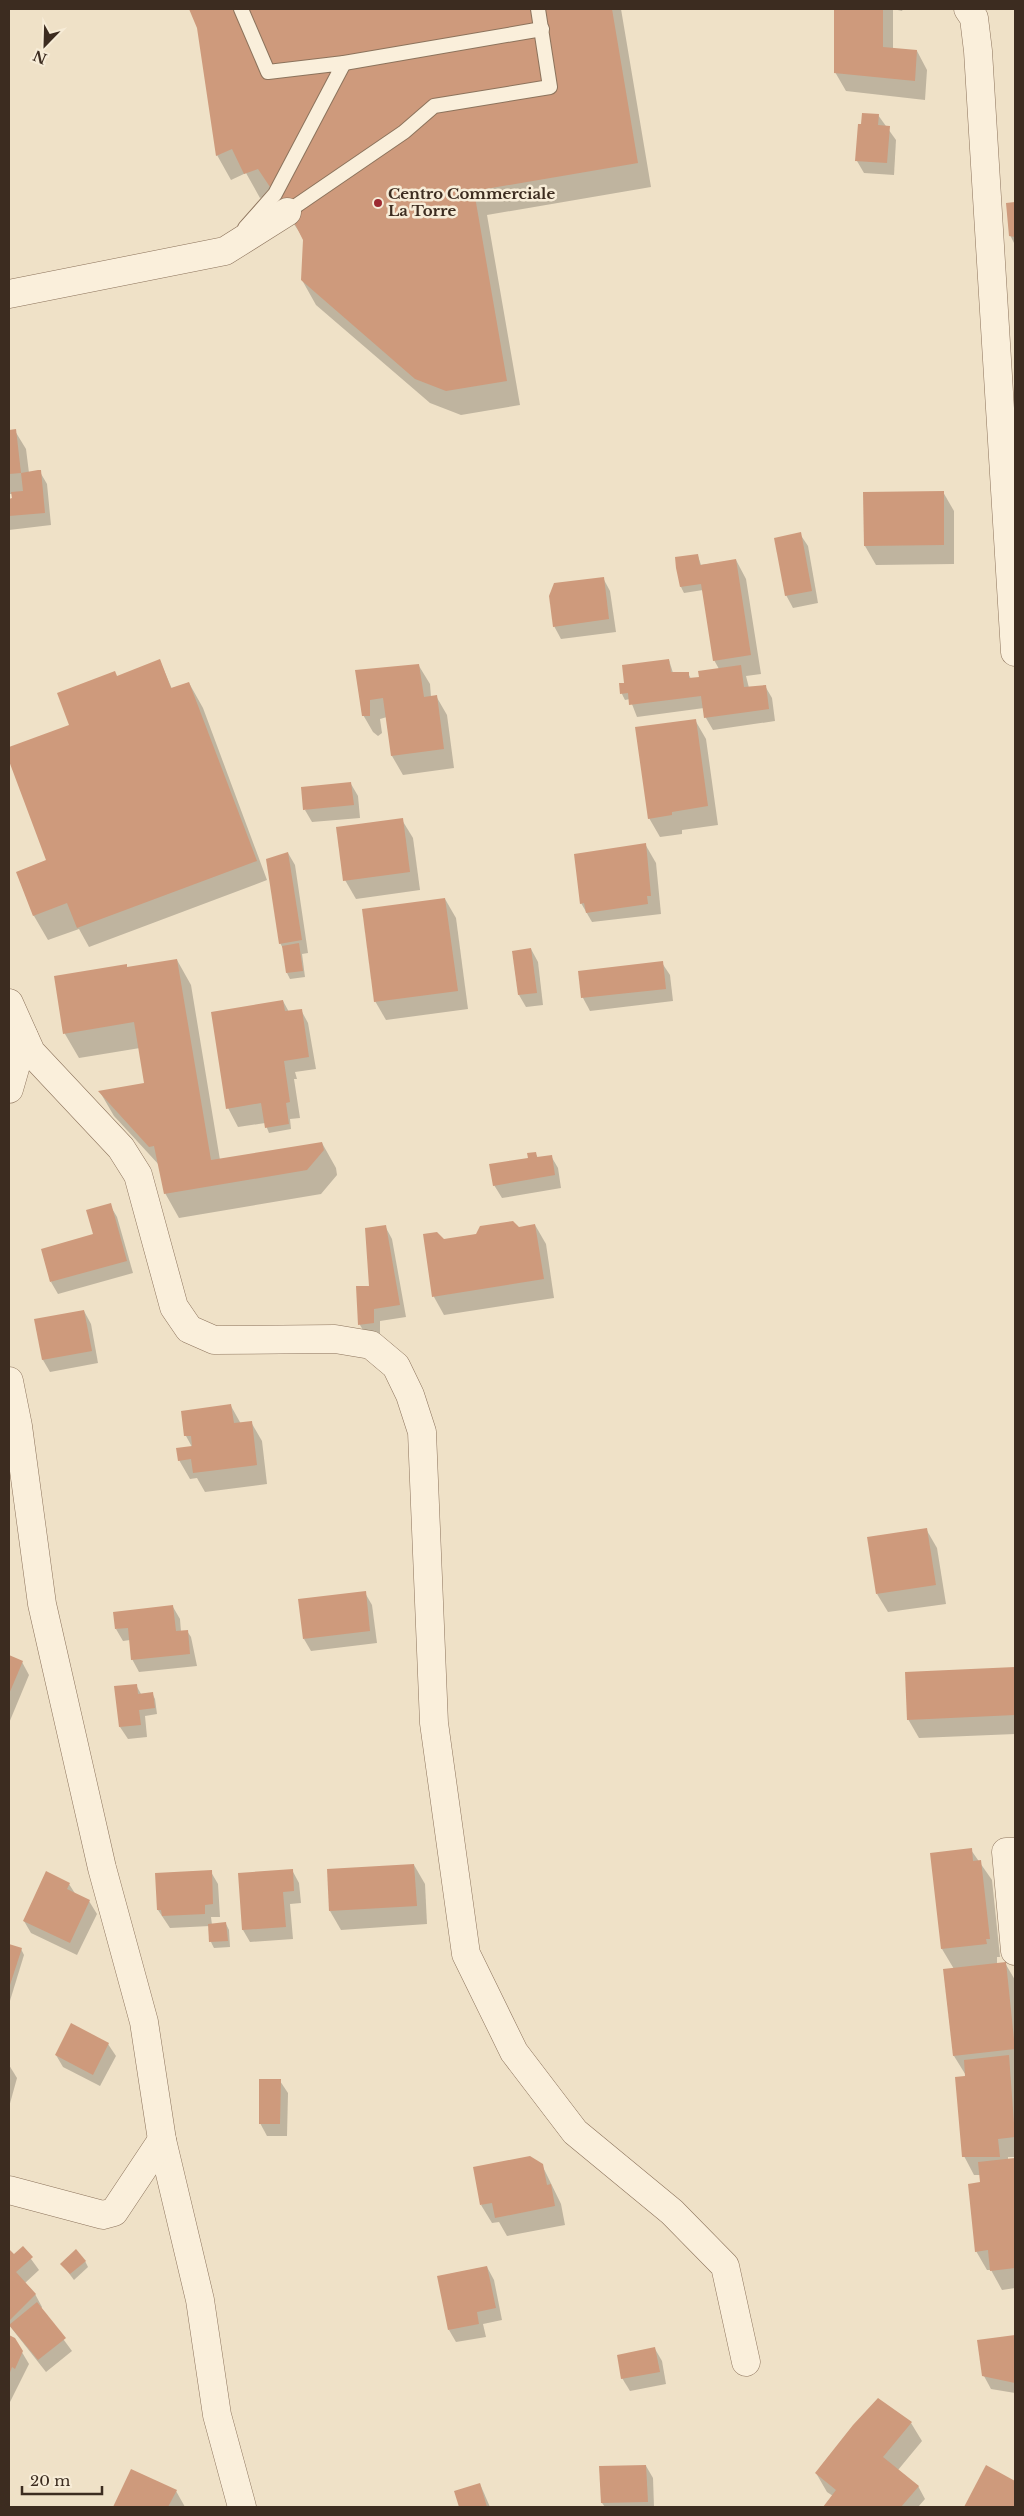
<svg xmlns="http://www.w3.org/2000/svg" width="1024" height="2516" font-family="'Libre Baskerville',serif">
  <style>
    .shadow { fill: #0003 }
    .building { fill: #ce9a7c }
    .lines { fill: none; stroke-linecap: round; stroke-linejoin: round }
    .lane-casing { stroke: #8c735c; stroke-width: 16 }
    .street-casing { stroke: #8c735c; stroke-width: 29 }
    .lane { stroke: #faefdb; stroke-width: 14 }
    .street { stroke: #faefdb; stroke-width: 28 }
    .poi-dot { fill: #9c2a31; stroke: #f7ecd7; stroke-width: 2 }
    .labels { text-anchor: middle; stroke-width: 5; stroke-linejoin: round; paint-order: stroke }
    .poi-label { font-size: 15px; font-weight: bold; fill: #3c2c20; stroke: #f7ecd7; text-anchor: start }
  </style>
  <rect width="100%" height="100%" fill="#efe1c7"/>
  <g class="shadow">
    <path d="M190,9H621L651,187L487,215L520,405L461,415L430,403L316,305L302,280L304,239L273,193L260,198L246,173L231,180L217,155L198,28Z"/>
    <path d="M836,9H903L902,11L893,9V49L917,51L927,70L925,100L846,91L835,72Z"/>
    <path d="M878,115L896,140L894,175L864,173L857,161Z"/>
    <path d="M1015,203V245L1010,235L1008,204Z"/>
    <path d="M9,431H15L26,449L29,473L40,472L47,484L51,525L9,530V500L14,499L13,494H9Z"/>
    <path d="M943,492L954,511V564L876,565L865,546V493Z"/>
    <path d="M800,534L808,546L818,603L793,608L786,595Z"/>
    <path d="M698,556L701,565L736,560L746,579L761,674L746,676L749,688L765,686L772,698L775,721L713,730L706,718L704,708L637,717L630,699L625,700L622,694L621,684H627L669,660L673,673H688L691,679L700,678L719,669L714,660L703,590L684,593L681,587L677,558Z"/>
    <path d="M603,578L610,591L616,632L561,639L554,626Z"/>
    <path d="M160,661L172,689L189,683L203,708L267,880L89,947L79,929L48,940L34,916L17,873L48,861L9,757V749L71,725L117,677Z"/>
    <path d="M419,666L430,684L431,697L436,696L447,715L454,768L403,775L392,756L387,717L380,719L382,733L378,736L373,732L362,713L356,671Z"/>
    <path d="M695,720L706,739L718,825L682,830V834L660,837L649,818Z"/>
    <path d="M351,784L358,796L360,818L312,822L305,810Z"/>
    <path d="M402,820L413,838L420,890L356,899L345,880Z"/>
    <path d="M645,844L656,863L661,914L592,922L581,903Z"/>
    <path d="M288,853L295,865L308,953L302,954L305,977L290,979L287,973L284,950L280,943Z"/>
    <path d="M445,899L456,918L468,1009L386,1020L375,1001Z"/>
    <path d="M531,949L538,962L543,1005L526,1007L519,995Z"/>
    <path d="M177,960L191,985L220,1160L322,1143L336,1168L337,1175L321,1194L179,1218L165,1193L160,1166L114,1116L100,1092L146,1084L140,1048L79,1058L65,1034L55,977L126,966L128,968Z"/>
    <path d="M662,963L670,975L673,1001L590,1011L583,998L580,972Z"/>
    <path d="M283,1001L289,1012L301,1010L308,1023L316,1069L295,1072L297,1079H294L300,1118L290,1119L291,1129L269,1133L265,1123L238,1127L228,1108Z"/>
    <path d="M535,1153L538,1158L551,1156L558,1168L561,1188L502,1198L494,1185Z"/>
    <path d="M110,1205L117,1217L133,1273L58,1294L51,1282L94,1235Z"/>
    <path d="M535,1225L546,1244L554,1298L444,1315L434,1297L443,1240Z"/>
    <path d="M385,1226L392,1239L406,1317L380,1321V1335L367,1337L360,1325L357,1288L370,1287Z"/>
    <path d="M84,1311L91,1324L98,1363L50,1372L43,1360L36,1320Z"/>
    <path d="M231,1406L241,1424L251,1422L262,1441L267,1484L205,1492L197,1478L190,1479L179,1460L192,1447L186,1436Z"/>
    <path d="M926,1529L937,1548L946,1604L888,1612L877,1594Z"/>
    <path d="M365,1593L372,1605L377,1643L311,1651L304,1639Z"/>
    <path d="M173,1607L180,1619L181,1632L187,1631L191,1637L197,1666L139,1672L132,1659L130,1640L123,1641L116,1629Z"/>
    <path d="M9,1657L22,1662L29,1675L9,1723Z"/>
    <path d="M1015,1669V1734L919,1738L908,1719L906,1673Z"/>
    <path d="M136,1685L141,1694L152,1693L155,1699L157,1714L145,1716L147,1737L128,1739L120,1727Z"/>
    <path d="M971,1850L992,1880L1000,1957H997V1964L1005,1963L1015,1980V2157H1008V2160L1015,2159V2288L1002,2290L991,2270H987L976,2251L981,2183L980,2175H974L964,2156L967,2077L954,2056V1969L942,1949Z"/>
    <path d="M414,1865L425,1884L427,1924L341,1930L330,1911Z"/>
    <path d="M292,1870L299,1883L301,1903L290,1904L293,1939L250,1942L243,1930L239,1874Z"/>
    <path d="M211,1872L218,1884L220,1917H211L212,1925L226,1924L229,1930L230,1947L214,1948L211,1942L210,1926L170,1928L158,1910Z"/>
    <path d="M69,1884L76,1895L89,1901L97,1914L77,1955L31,1933L24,1921Z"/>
    <path d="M9,1945L21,1949L24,1955L9,2004Z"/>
    <path d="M108,2044L116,2056L100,2086L63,2067L56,2055Z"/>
    <path d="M9,2065L17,2078L9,2107Z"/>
    <path d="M280,2081L288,2093L287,2136H267L260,2123Z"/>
    <path d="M542,2165L561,2204L565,2225L507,2236L499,2222L492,2223L481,2205Z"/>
    <path d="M23,2248L39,2270L25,2283L35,2294L42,2307L41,2309L72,2351L46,2372L9,2325V2250L14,2256Z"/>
    <path d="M85,2261L88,2267L74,2280L62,2264Z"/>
    <path d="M487,2267L494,2280L502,2320L483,2324L486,2337L456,2342L449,2330Z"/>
    <path d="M9,2335L14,2339L29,2364L9,2404Z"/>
    <path d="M1014,2336L1015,2393L991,2389L984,2376Z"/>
    <path d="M655,2349L662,2361L666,2384L630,2391L622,2378Z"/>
    <path d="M911,2423L922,2441L898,2470L918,2486L925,2499L918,2507H824L833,2496L827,2492L816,2473Z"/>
    <path d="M646,2466L653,2478L654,2507H605L602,2503L601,2468Z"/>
    <path d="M987,2467L1015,2483V2507H966Z"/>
    <path d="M132,2470L176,2491L185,2507H114Z"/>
    <path d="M480,2484L490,2507H460L455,2492Z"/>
  </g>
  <g class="building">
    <path d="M189,9H612L638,163L474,191L507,381L446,391L415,379L301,280L303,240L296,226L258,169L244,174L232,149L216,156L197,28Z"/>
    <path d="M834,9H883V47L917,50L915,81L834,73Z"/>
    <path d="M862,113L879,114L878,125L890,126L887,163L855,161L858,124H861Z"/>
    <path d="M1015,202V237L1009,236L1006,203Z"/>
    <path d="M16,429L21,473L9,474V430Z"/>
    <path d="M38,470H41L45,513L9,516V499L12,498L11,492L23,491L21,473Z"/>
    <path d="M944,491V545L864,546L863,492Z"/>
    <path d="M801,532L812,591L785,596L774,538Z"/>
    <path d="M698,554L700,565L736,559L751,655L713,661L701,584L680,587L676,568L675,557Z"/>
    <path d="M604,577L609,619L553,627L549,596L554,583Z"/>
    <path d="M160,659L171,688L189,682L257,861L77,928L67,903L33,916L16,872L46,860L9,761V747L69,725L57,693L115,671L117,676Z"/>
    <path d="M669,659L671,672H689V678L699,677L698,671L741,665L744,687L766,685L769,709L704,718L701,696L629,705L628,693L620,694L619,683H624L622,665Z"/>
    <path d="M419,664L424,697L437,695L444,749L391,756L383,698L370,700V716H362L355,670Z"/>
    <path d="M696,719L708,806L672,812V815L648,819L635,727Z"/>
    <path d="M351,782L354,805L303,810L301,787Z"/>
    <path d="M403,818L410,872L343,881L336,827Z"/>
    <path d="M646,843L651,896H647L648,904L586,913L584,903L580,904L574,854Z"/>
    <path d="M288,852L302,940L279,944L266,859Z"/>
    <path d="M445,898L458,991L374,1002L362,909Z"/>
    <path d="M299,943L303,971L286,973L282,946Z"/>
    <path d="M531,948L537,993L518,995L512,951Z"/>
    <path d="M177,959L211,1160L322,1142L324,1150L307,1170L164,1194L154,1146L149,1147L98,1091L144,1083L134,1022L63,1034L54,976L127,964V967Z"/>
    <path d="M663,961L666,989L581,998L578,971Z"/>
    <path d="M283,1000L285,1011L302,1009L309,1057L284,1061L290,1102L286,1103L289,1124L265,1128L261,1103L226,1109L211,1012Z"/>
    <path d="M536,1152L537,1157L552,1155L555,1175L493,1186L489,1164L528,1158L527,1153Z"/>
    <path d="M111,1203L127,1261L50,1282L41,1249L93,1234L86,1210Z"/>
    <path d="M513,1221L519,1227L535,1224L544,1279L432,1297L423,1234L437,1232L444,1239L476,1234L480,1226Z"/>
    <path d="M386,1225L400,1305L374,1309V1323L358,1325L356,1286H369L365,1228Z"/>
    <path d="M84,1310L92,1351L42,1360L34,1319Z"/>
    <path d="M231,1404L234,1423L252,1421L257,1465L193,1473L191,1459L178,1461L176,1448L192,1446L191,1436H184L181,1411Z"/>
    <path d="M927,1528L936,1585L876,1594L867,1537Z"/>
    <path d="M366,1591L370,1631L303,1639L298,1599Z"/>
    <path d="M173,1605L176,1631L188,1630L190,1654L131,1660L128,1628L115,1629L113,1612Z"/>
    <path d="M9,1655L23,1661L9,1694Z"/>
    <path d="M1015,1667V1715L907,1720L905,1672Z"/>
    <path d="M137,1684L138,1694L153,1692L155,1708L139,1710L141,1725L119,1727L114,1686Z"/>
    <path d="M972,1848L973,1861L981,1860L990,1939H986L987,1944L941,1949L930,1853Z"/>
    <path d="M414,1864L417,1906L329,1911L327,1869Z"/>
    <path d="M293,1869L294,1891L283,1892L286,1927L242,1930L238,1873Z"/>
    <path d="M212,1870L213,1904L205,1905V1914L162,1916L161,1910H157L155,1873Z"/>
    <path d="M46,1871L70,1883L67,1889L90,1900L70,1943L23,1921Z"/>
    <path d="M226,1922L228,1941L209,1942L208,1924Z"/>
    <path d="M9,1944L22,1948L9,1988Z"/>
    <path d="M1006,1962L1015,2049L953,2056L943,1969Z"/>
    <path d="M71,2023L109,2043L93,2075L55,2055Z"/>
    <path d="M1009,2055L1015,2137L998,2139L1000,2157H962L955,2077L965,2076L964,2060Z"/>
    <path d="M259,2079H281L280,2124H259Z"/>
    <path d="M530,2156L543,2164L547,2185L551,2184L555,2206L495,2218L492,2203L480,2205L473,2167Z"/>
    <path d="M1015,2158V2268L990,2271L988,2250L975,2252L968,2184L980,2182L978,2162Z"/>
    <path d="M23,2246L33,2257L16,2272L36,2294L9,2321V2249L14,2254Z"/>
    <path d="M76,2249L86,2261L70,2274L60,2264Z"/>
    <path d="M487,2266L496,2308L477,2312L479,2324L448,2330L437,2276Z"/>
    <path d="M37,2302L66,2338L38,2360L9,2325Z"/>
    <path d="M9,2335L15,2338L23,2351L15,2369L12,2367L9,2375Z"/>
    <path d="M1015,2335V2383L982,2376L977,2340Z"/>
    <path d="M655,2347L660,2372L621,2379L617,2355Z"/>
    <path d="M878,2398L912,2422L883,2457L919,2486L901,2507H823L836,2490L815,2473L853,2425Z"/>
    <path d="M646,2465L648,2502L601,2503L599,2466Z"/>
    <path d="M986,2465L1015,2481V2507H964Z"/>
    <path d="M131,2469L177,2490L168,2507H113Z"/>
    <path d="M480,2483L487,2507H459L454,2491Z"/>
  </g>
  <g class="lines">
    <defs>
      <g id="lane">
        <path d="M241,9L268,72L344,63L275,194L245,228"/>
        <path d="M344,63L542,29"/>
        <path d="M287,212L404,132L434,106L550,87L538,9"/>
      </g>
      <g id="street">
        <path d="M968,9L974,18L978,51L1015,652"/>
        <path d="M9,294L225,251L287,212"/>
        <path d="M9,1003L31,1052L121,1148L138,1175L174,1307L189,1329L214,1340L335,1339L371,1345L396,1366L410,1395L422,1432L434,1723L466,1954L514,2052L575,2132L672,2212L725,2266L746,2362"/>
        <path d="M9,1089L24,1037"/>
        <path d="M9,1381L18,1426L42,1604L102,1868L144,2022L162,2140L200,2300L217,2415L242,2507"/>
        <path d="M1015,1852H1006L1015,1951"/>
        <path d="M9,2190L103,2215L114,2212L162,2140"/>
      </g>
    </defs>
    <use href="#lane" class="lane-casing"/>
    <use href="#street" class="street-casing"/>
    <use href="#lane" class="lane"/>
    <use href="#street" class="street"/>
  </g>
  <circle class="poi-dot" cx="378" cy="203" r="5"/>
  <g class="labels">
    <g class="poi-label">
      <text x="388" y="199">Centro Commerciale<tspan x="388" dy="17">La Torre</tspan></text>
    </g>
  </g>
  <rect width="1024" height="2516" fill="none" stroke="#3c2c20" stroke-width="20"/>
  <g transform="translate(45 45) rotate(203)" stroke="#f7ecd7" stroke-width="4" paint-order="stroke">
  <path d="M0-4L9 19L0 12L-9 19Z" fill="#3c2c20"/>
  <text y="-8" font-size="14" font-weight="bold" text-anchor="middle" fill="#3c2c20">N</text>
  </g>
  <path d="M22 2486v8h80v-8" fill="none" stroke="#3c2c20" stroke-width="2.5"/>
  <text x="30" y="2486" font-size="15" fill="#3c2c20" stroke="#f7ecd7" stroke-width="4" paint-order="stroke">20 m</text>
</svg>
